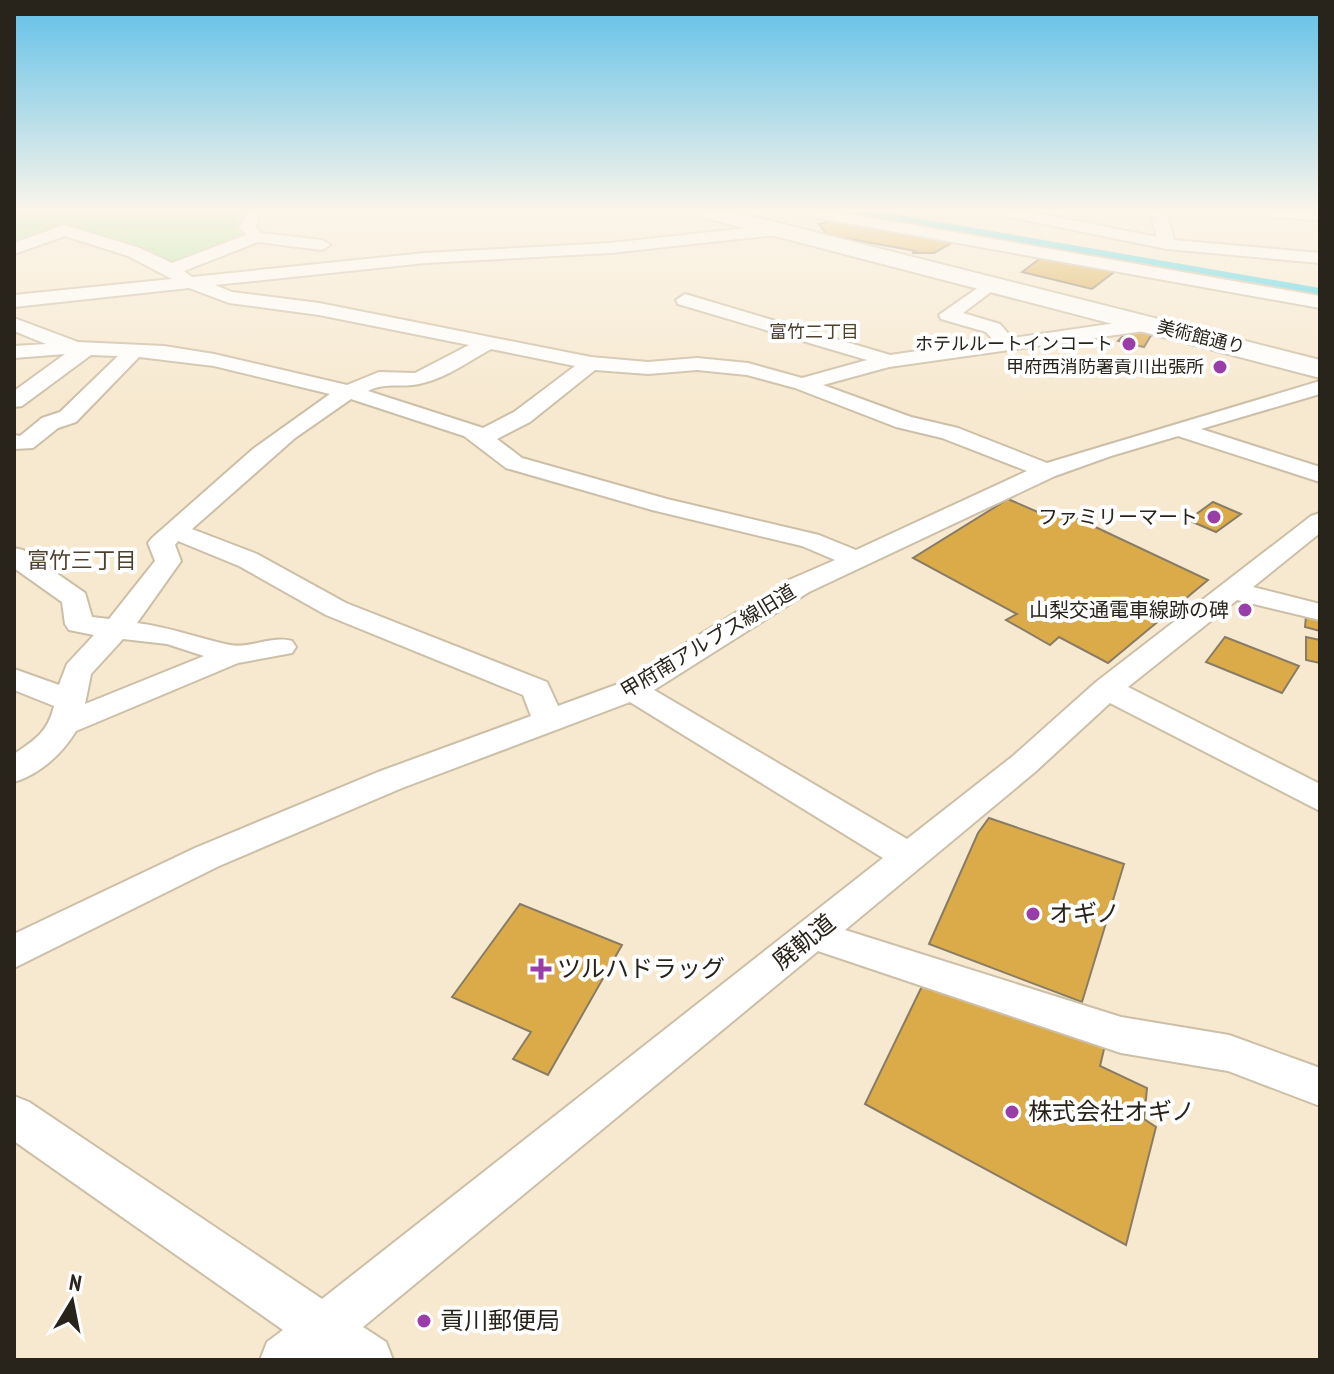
<svg xmlns="http://www.w3.org/2000/svg" width="1334" height="1374" font-family="'PT Sans Narrow','Noto Sans JP',sans-serif">
  <style>
    .green { fill: #a9e499 }
    .water { fill: #35d1e9 }
    .building { fill: #dbab4a; stroke: #897c65; stroke-width: 2 }
    .lines { fill: none; stroke-linecap: round; stroke-linejoin: round }
    .minor-casing { stroke: #ccbfa7; stroke-width: 4 }
    .highway-casing { stroke: #ccbfa7; stroke-width: 4 }
    .minor { fill: #fff; fill-rule: evenodd }
    .highway { fill: #fff; fill-rule: evenodd }
    .poi-dot { fill: #993ea9; stroke: #fff; stroke-width: 3 }
    .labels { text-anchor: middle; stroke-width: 8; stroke-linejoin: round; paint-order: stroke }
    .far-neighbourhood-label { font-size: 18px; fill: #4e422e; stroke: #fff }
    .far-street-label { font-size: 18px; fill: #29241b; stroke: #fff }
    .far-poi-label { font-size: 18px; fill: #29241b; stroke: #fff; text-anchor: end }
    .poi-label { font-size: 20px; fill: #29241b; stroke: #fff; text-anchor: end }
    .street-label { font-size: 20px; fill: #29241b; stroke: #fff }
    .neighbourhood-label { font-size: 22px; fill: #4e422e; stroke: #fff }
    .near-poi-label { font-size: 24px; fill: #29241b; stroke: #fff; text-anchor: start }
    .near-street-label { font-size: 24px; fill: #29241b; stroke: #fff }
  </style>
  <rect width="100%" height="100%" fill="#f7e9d0"/>
  <path class="green" d="M14,212H256L237,217V229L248,238L170,267L65,229L14,247Z"/>
  <path class="water" d="M835,212H882L1320,288V298Z"/>
  <g class="building">
    <path d="M836,220L955,241L934,253H912L916,251L827,235L819,224Z"/>
    <path d="M1042,257L1078,265L1114,272L1092,289L1022,272Z"/>
    <path d="M1129,329L1152,334L1144,347L1118,341Z"/>
    <path d="M1008,499L1047,516L1053,512L1069,519L1072,516L1208,580L1108,663L1059,637L1050,645L1006,620L1017,614L913,558Z"/>
    <path d="M1213,502L1241,514L1216,532L1188,520Z"/>
    <path d="M1306,616L1320,620V631L1305,627Z"/>
    <path d="M1225,637L1299,666L1282,693L1206,662Z"/>
    <path d="M1306,637L1320,640V663L1306,660Z"/>
    <path d="M989,818L1124,864L1082,1002L929,944L978,833Z"/>
    <path d="M520,904L622,945L548,1075L513,1059L531,1032L452,997Z"/>
    <path d="M925,980L1106,1041L1100,1066L1147,1088L1144,1119L1156,1127L1126,1245L865,1104Z"/>
  </g>
  <g class="lines">
    <defs>
      <g id="minor">
        <path d="M247,212H259L256,227L261,233L322,240L330,245L322,250L258,242L184,271L192,277L425,253L610,243L784,224L792,229L784,234L610,253L425,263L215,285L232,292L319,303L591,357L648,362L697,358L748,363L802,378L867,360L678,304L676,300L685,294L890,355L993,340L986,332L941,319L939,315L989,280L995,281L998,285L995,289L963,313L1000,324L1012,338L1151,318L1158,320L1161,324L1151,330L889,367L823,385L911,417L958,428L1047,463L1320,381V394L1201,429L1320,467V482L1178,436L1111,456L1055,476L809,592L654,690L907,839L1013,756L1096,682L1311,516L1320,513V533L1253,587L1320,604V620L1237,600L1128,687L1320,784V811L1110,703L1035,772L845,930L1121,1017L1229,1035L1320,1068V1106L1228,1071L1121,1053L818,951L363,1327L386,1342L393,1360H260L267,1342L283,1330L14,1141V1096L29,1102L322,1299L883,858L630,702L402,788L219,866L14,968V934L195,848L378,772L531,716L523,695L326,615L239,566L178,541L175,545L181,561L137,623C169,627 198,638 230,645C250,649 271,635 292,641L296,647L292,653L238,663L76,731C62,754 40,774 14,782V754C35,740 48,732 54,706L14,690V669L59,685L67,664L94,635L69,630L65,624L62,602L14,568V548L23,550L85,593L92,617L109,619L155,561L148,543L152,538L253,449L330,394L214,366L139,357L76,422L58,428L33,448L14,449V435L20,436L42,418L60,412L118,356L91,355L22,406L14,407V391L65,354L14,358V346L46,344L14,331V318L78,342L164,346L214,354L347,385L379,372L415,373L469,345L319,315L229,303L189,288L14,307V295L172,279L128,256L65,236L14,254V243L64,225L140,248L172,263L246,235L240,227ZM491,349L575,366L514,412L483,428L368,391C387,381 403,389 423,383C448,377 469,361 491,349ZM595,370L648,374L697,370L747,375L795,388L896,427L942,438L1027,471L856,550L819,535L667,499L522,458L497,439L530,422ZM351,399L464,436L506,468L652,510L802,546L835,560L789,580L621,683L558,706L547,682L346,603L257,554L192,529L295,438ZM123,639L167,644L204,656L85,704L91,674Z"/>
        <path d="M805,212H838L1320,296V308L813,217Z"/>
        <path d="M1002,212H1032L1157,237L1150,212H1166L1174,240L1320,253V263L1167,249L1010,217Z"/>
        <path d="M1263,212H1320V220L1271,217Z"/>
      </g>
      <path id="highway" d="M699,212H735L1320,360V378L702,217Z"/>
    </defs>
    <use href="#minor" class="minor-casing"/>
    <use href="#highway" class="highway-casing"/>
    <use href="#minor" class="minor"/>
    <use href="#highway" class="highway"/>
  </g>
  <linearGradient id="sky" x2="0" y2="1"><stop stop-color="#60c0e8"/><stop offset="0.52" stop-color="#fbf5ea"/><stop offset="1" stop-color="#fbf5ea" stop-opacity="0"/></linearGradient>
  <rect width="1334" height="404" fill="url(#sky)"/>
  <g class="poi-dot">
    <circle cx="1129" cy="344" r="8"/>
    <circle cx="1220" cy="367" r="8"/>
    <circle cx="1214" cy="517" r="8"/>
    <circle cx="1245" cy="610" r="8"/>
    <circle cx="1033" cy="914" r="8"/>
    <path d="M537 957h8v8h8v8h-8v8h-8v-8h-8v-8h8z"/>
    <circle cx="1012" cy="1112" r="8"/>
    <circle cx="424" cy="1321" r="8"/>
  </g>
  <g class="labels">
    <g class="far-neighbourhood-label">
      <text x="814" y="338">富竹二丁目</text>
    </g>
    <g class="far-street-label">
      <text transform="translate(1201 337) rotate(14)" y="6">美術館通り</text>
    </g>
    <g class="far-poi-label">
      <text x="1113" y="350">ホテルルートインコート</text>
      <text x="1204" y="373">甲府西消防署貢川出張所</text>
    </g>
    <g class="poi-label">
      <text x="1198" y="524">ファミリーマート</text>
      <text x="1229" y="617">山梨交通電車線跡の碑</text>
    </g>
    <g class="street-label">
      <text transform="translate(708 641) rotate(-31)" y="7">甲府南アルプス線旧道</text>
    </g>
    <g class="neighbourhood-label">
      <text x="82" y="568">富竹三丁目</text>
    </g>
    <g class="near-poi-label">
      <text x="1049" y="922">オギノ</text>
      <text x="557" y="977">ツルハドラッグ</text>
      <text x="1028" y="1120">株式会社オギノ</text>
      <text x="440" y="1329">貢川郵便局</text>
    </g>
    <g class="near-street-label">
      <text transform="translate(804 942) rotate(-39)" y="8">廃軌道</text>
    </g>
  </g>
  <rect width="1334" height="1374" fill="none" stroke="#29241b" stroke-width="32"/>
  <g transform="translate(72 1302) rotate(10)" stroke="#ffffff" stroke-width="6" paint-order="stroke">
  <path d="M0-6L14 30L0 20L-14 30Z" fill="#29241b"/>
  <text y="-12" font-size="22" font-weight="bold" text-anchor="middle" fill="#29241b">N</text>
  </g>
</svg>
